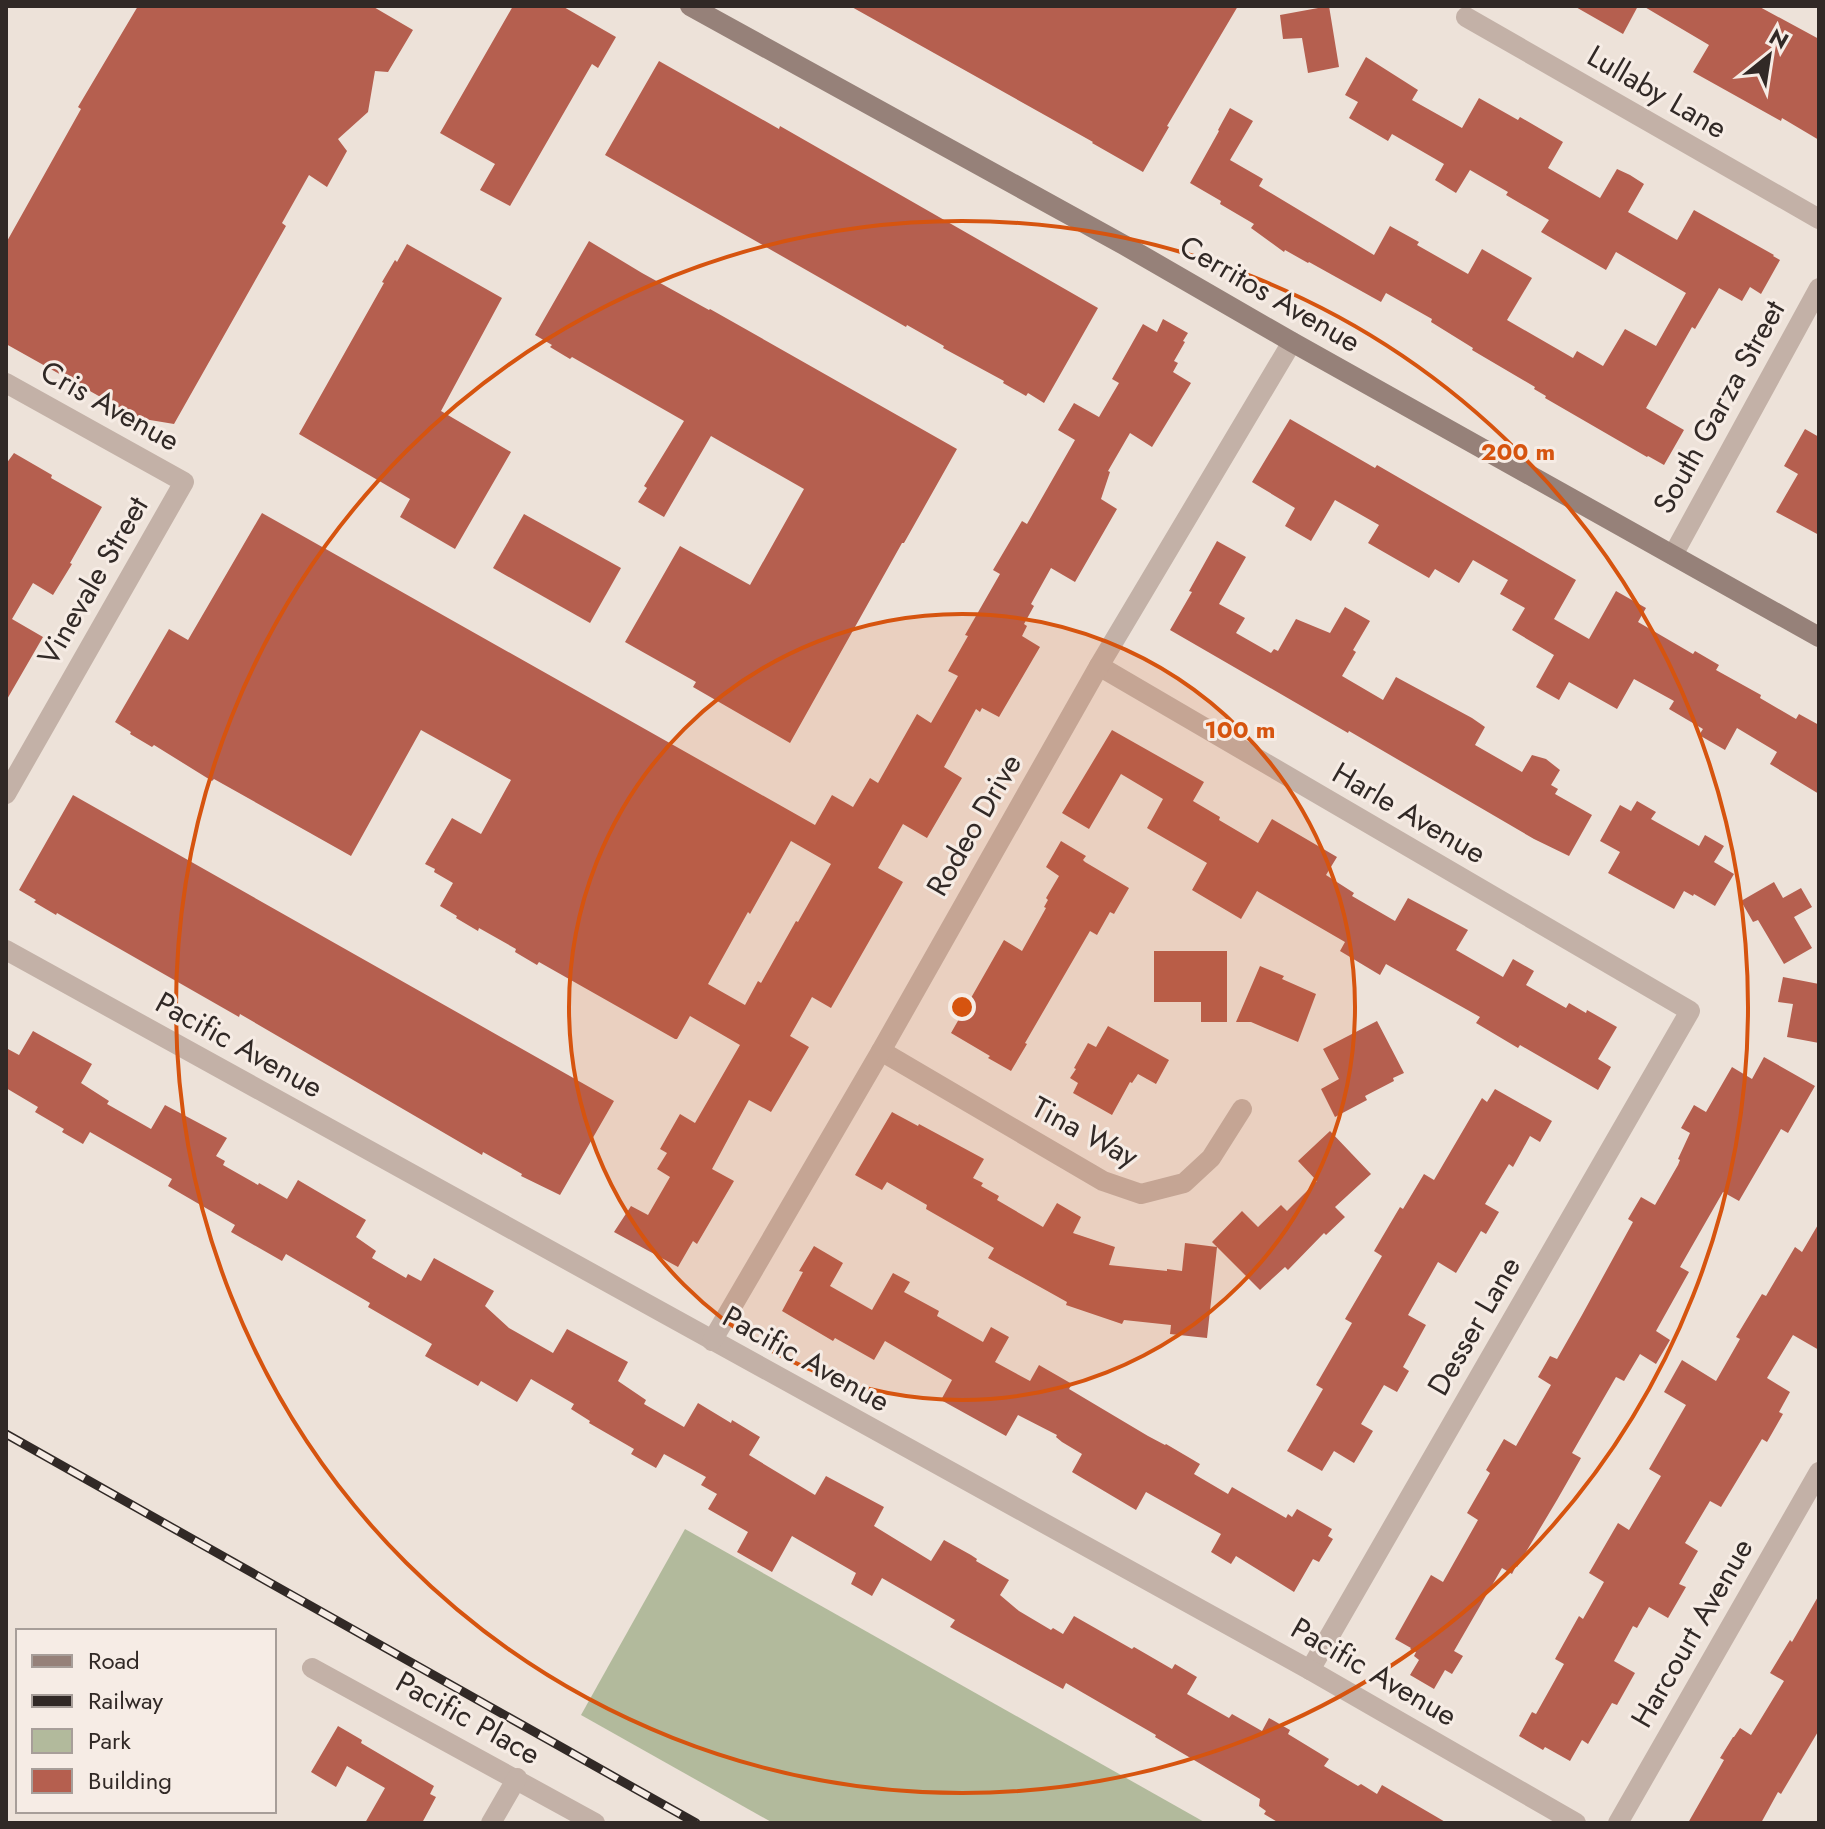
<svg xmlns="http://www.w3.org/2000/svg" width="1825" height="1829" font-family="Jost,sans-serif">
  <style>
    .green { fill: #b2ba9c }
    .building { fill: #b55f4f; fill-rule: evenodd }
    .lines { fill: none; stroke-linecap: round; stroke-linejoin: round }
    .street { stroke: #c3b1a7; stroke-width: 20 }
    .secondary { stroke: #968179; stroke-width: 20 }
    .rail-casing { stroke: #312926; stroke-width: 9 }
    .rail { stroke: #f6ece5; stroke-width: 6; stroke-dasharray: 18; stroke-linecap: butt }
    .ring { fill: none; stroke: #d6540f; stroke-width: 4 }
    .labels { text-anchor: middle; stroke-width: 6; stroke-linejoin: round; paint-order: stroke }
    .street-label { font-size: 30px; fill: #312926; stroke: #f6ece5 }
    .centre { fill: #d6540f; stroke: #f6ece5; stroke-width: 4 }
    .ring-label { font-size: 24px; text-anchor: middle; font-weight: bold; fill: #d6540f; stroke: #f6ece5; stroke-width: 6; stroke-linejoin: round; paint-order: stroke }
  </style>
  <rect width="100%" height="100%" fill="#ede2d9"/>
  <path class="green" d="M685,1529L1206,1823H773L581,1715Z"/>
  <g class="building">
    <path d="M138,6H372L413,30L388,72L375,71L368,112L338,139L347,151L327,187L309,175L282,223L286,226L174,424L138,418L6,344V243L81,109L78,107Z"/>
    <path d="M513,6H562L616,37L598,68L592,64L510,206L480,190L495,164L440,133Z"/>
    <path d="M850,6H1238L1167,126L1169,127L1143,172L1092,143L1093,142Z"/>
    <path d="M1329,6L1339,67L1308,73L1302,38L1283,39L1280,15Z"/>
    <path d="M1574,6H1638L1623,34Z"/>
    <path d="M1643,6H1758L1819,39V140L1782,118L1781,121L1693,72L1709,45Z"/>
    <path d="M1366,57L1418,90L1412,100L1462,128L1479,98L1518,120L1520,117L1563,142L1548,168L1600,198L1617,169L1630,175L1644,184L1628,212L1677,240L1694,210L1774,255L1773,256L1780,260L1761,294L1750,287L1742,301L1719,288L1695,329L1692,327L1646,408L1684,430L1664,465L1648,456L1647,457L1545,398L1546,396L1534,389L1535,387L1472,350L1473,348L1431,322L1432,319L1386,293L1381,302L1309,262L1308,263L1285,250L1284,252L1251,228L1254,224L1220,204L1221,201L1190,183L1219,131L1218,130L1230,108L1253,121L1230,160L1263,179L1259,186L1374,255L1390,226L1419,242L1417,245L1468,274L1482,249L1532,278L1507,320L1573,358L1577,351L1603,366L1625,329L1656,346L1686,293L1616,252L1606,270L1541,232L1549,220L1506,195L1508,192L1470,170L1456,193L1435,180L1444,164L1392,134L1388,141L1349,118L1358,102L1345,95Z"/>
    <path d="M659,61L779,129L780,126L1098,308L1044,403L1028,393L1026,396L1003,383L1004,381L943,348L944,346L907,325L906,327L605,155Z"/>
    <path d="M589,241L642,273L709,310L710,309L957,449L904,543H902L790,743L693,687L696,682L625,642L680,546L750,585L804,489L711,436L664,517L638,502L647,488L644,486L684,421L572,357L570,359L550,347L552,345L535,335Z"/>
    <path d="M407,244L502,298L441,411L511,452L455,549L400,517L410,499L299,434L384,283L382,282L395,260L397,262Z"/>
    <path d="M1163,319L1188,333L1183,341L1185,342L1174,361L1178,363L1173,372L1191,383L1152,447L1130,433L1108,471L1110,472L1101,499L1117,509L1075,582L1051,568L1031,604L1034,606L1024,624L1027,626L1022,636L1040,647L999,717L982,708L980,712L976,709L944,767L962,778L927,838L903,824L878,868L903,882L831,1008L812,997L790,1036L809,1047L771,1112L749,1100L712,1169L734,1181L697,1244L693,1241L678,1267L614,1232L631,1206L648,1215L670,1177L657,1169L667,1153L660,1149L680,1114L695,1123L740,1045L690,1016L677,1039H675L539,962L537,965L515,952L516,949L479,928L478,931L456,918L457,916L440,906L453,883L434,872L435,869L425,864L452,818L481,834L511,780L421,730L351,856L214,779L212,781L154,745L152,747L130,734L131,732L115,722L169,629L188,640L262,513L815,825L832,795L853,807L870,778L878,783L917,714L931,723L958,676L948,671L968,636L965,635L1000,574L993,570L1022,521L1027,524L1075,440L1058,430L1074,403L1099,417L1119,383L1112,379L1143,324L1157,332ZM791,841L831,864L798,922L796,921L761,983L758,981L745,1005L708,984L748,912L750,914Z"/>
    <path d="M1290,419L1375,468L1377,465L1576,580L1554,619L1589,639L1616,591L1646,608L1638,622L1693,654L1695,651L1719,665L1716,670L1761,695L1760,698L1796,719L1799,714L1819,725V794L1770,764L1777,752L1737,728L1725,750L1699,735L1703,729L1669,709L1674,701L1634,679L1617,709L1569,682L1559,700L1536,687L1554,655L1512,630L1525,608L1500,594L1508,580L1473,560L1459,583L1435,569L1429,578L1368,543L1379,525L1335,500L1311,541L1285,526L1295,508L1252,482Z"/>
    <path d="M1805,429L1819,437V535L1776,512L1798,474L1784,466Z"/>
    <path d="M14,453L52,475L51,478L102,507L70,563L72,564L53,595L33,583L12,619L43,637L6,701V464Z"/>
    <path d="M524,514L621,568L590,623L493,568Z"/>
    <path d="M1217,541L1246,557L1219,604L1245,618L1236,633L1271,653L1274,649L1278,651L1296,619L1330,633L1345,607L1370,621L1353,650L1356,652L1342,676L1383,700L1396,677L1472,718L1485,727L1475,745L1522,772L1532,755L1546,759L1560,770L1551,785L1558,789L1555,794L1592,815L1569,856L1534,839L1349,731L1348,733L1170,630L1192,592L1189,591Z"/>
    <path d="M1112,730L1204,782L1193,801L1220,817L1219,820L1258,843L1272,819L1337,857L1326,875L1354,893L1352,896L1395,921L1408,898L1468,930L1456,950L1503,977L1513,959L1534,971L1526,985L1566,1008L1569,1003L1586,1013L1587,1010L1617,1027L1598,1059L1611,1067L1598,1090L1520,1045L1518,1048L1476,1023L1480,1017L1386,964L1380,975L1340,951L1345,942L1257,891L1241,919L1192,890L1207,863L1147,828L1163,799L1121,774L1089,829L1062,813Z"/>
    <path d="M73,795L614,1101L560,1195L521,1176L522,1174L483,1152L482,1155L240,1014L239,1017L57,913L56,915L34,902L36,900L19,890Z"/>
    <path d="M1637,801L1656,812L1651,819L1699,846L1705,835L1724,846L1714,862L1734,874L1715,906L1694,894L1693,896L1684,891L1674,909L1608,873L1620,852L1600,841L1620,805L1631,811Z"/>
    <path d="M1061,841L1086,856L1083,860L1085,862L1129,888L1114,914L1110,912L1097,935L1090,931L1025,1043L1027,1044L1011,1071L988,1058L990,1056L951,1033L1004,940L1022,951L1046,908L1044,907L1048,900L1046,898L1059,876L1046,867Z"/>
    <path d="M1774,882L1783,898L1801,888L1812,907L1794,917L1812,948L1784,964L1758,920L1753,922L1741,901Z"/>
    <path d="M1154,951H1227V1022H1201V1002H1154Z"/>
    <path d="M1260,966L1284,976L1282,979L1316,994L1298,1042L1251,1022H1236Z"/>
    <path d="M1783,977L1819,984V1043L1787,1037L1793,1004L1778,1002Z"/>
    <path d="M1377,1021L1404,1073L1393,1078L1394,1081L1365,1096L1367,1100L1335,1117L1321,1089L1339,1079L1323,1049Z"/>
    <path d="M1108,1026L1169,1060L1156,1084L1138,1074L1132,1083L1130,1082L1112,1115L1073,1093L1078,1083L1070,1078L1076,1069L1074,1068L1088,1043L1096,1047Z"/>
    <path d="M33,1031L92,1064L81,1083L109,1101L107,1104L151,1129L165,1105L227,1138L216,1156L225,1161L223,1165L258,1185L259,1183L287,1199L298,1180L366,1220L356,1237L376,1251L372,1258L406,1278L408,1274L421,1281L434,1258L494,1291L485,1306L509,1328L553,1353L567,1329L628,1362L618,1381L646,1400L644,1404L684,1427L698,1403L731,1423L732,1420L760,1437L749,1455L815,1495L826,1476L884,1507L874,1526L931,1561L944,1540L971,1555L977,1559L976,1561L1009,1580L1000,1595L1019,1611L1051,1630L1053,1628L1063,1634L1074,1616L1132,1649L1134,1647L1172,1669L1175,1664L1197,1677L1187,1694L1229,1718L1232,1714L1262,1731L1269,1718L1290,1730L1288,1734L1329,1759L1324,1766L1358,1786L1361,1784L1377,1794L1382,1785L1447,1823H1279L1264,1814L1266,1811L1259,1806L1260,1799L1155,1737L1156,1735L1066,1683L1063,1689L950,1627L955,1620L882,1578L872,1596L851,1584L856,1573L792,1536L772,1572L737,1552L748,1532L708,1509L717,1494L701,1485L706,1477L664,1454L656,1468L631,1454L634,1449L589,1423L590,1421L571,1409L574,1404L531,1379L517,1402L481,1381L478,1386L425,1356L432,1344L368,1307L370,1303L286,1254L282,1261L231,1232L235,1225L168,1186L172,1179L90,1132L83,1144L62,1132L64,1129L35,1112L38,1107L6,1088V1048L19,1055Z"/>
    <path d="M1764,1057L1815,1086L1788,1133L1781,1129L1739,1201L1723,1192L1680,1267L1689,1272L1656,1331L1670,1340L1656,1364L1640,1354L1624,1381L1616,1377L1572,1453L1581,1458L1557,1500L1517,1567L1516,1566L1512,1574L1502,1568L1454,1651L1463,1656L1452,1674L1445,1670L1434,1689L1410,1675L1419,1660L1414,1656L1416,1652L1410,1649L1411,1648L1395,1639L1431,1575L1443,1582L1478,1520L1467,1513L1490,1473L1486,1470L1504,1439L1516,1446L1551,1385L1538,1377L1550,1356L1557,1359L1582,1315L1633,1222L1628,1219L1641,1197L1655,1205L1678,1165L1680,1160L1678,1159L1690,1133L1681,1128L1694,1105L1706,1112L1732,1067L1752,1079Z"/>
    <path d="M1495,1089L1552,1121L1540,1142L1530,1136L1513,1167L1509,1164L1485,1204L1499,1212L1486,1234L1481,1231L1456,1273L1438,1262L1408,1315L1426,1325L1403,1367L1409,1371L1397,1392L1384,1385L1361,1424L1373,1431L1354,1463L1334,1451L1322,1471L1287,1451L1323,1389L1316,1385L1352,1323L1345,1319L1382,1256L1374,1251L1400,1207L1403,1209L1424,1174L1434,1180L1482,1098L1487,1102Z"/>
    <path d="M892,1112L918,1126L919,1124L984,1159L973,1178L983,1183L981,1186L999,1196L997,1200L1043,1227L1057,1203L1081,1217L1073,1233L1115,1247L1109,1265L1167,1271V1269L1182,1271L1185,1243L1217,1247L1207,1338L1170,1334L1171,1325L1124,1320L1122,1324L1066,1305L1067,1302L988,1258L994,1248L926,1209L927,1205L887,1182L882,1190L855,1175Z"/>
    <path d="M1330,1131L1371,1174L1335,1207L1345,1217L1326,1235L1324,1233L1288,1270L1285,1267L1260,1290L1212,1242L1242,1211L1258,1227L1281,1205L1287,1211L1317,1181L1298,1161Z"/>
    <path d="M1819,1223V1350L1793,1335L1767,1378L1790,1392L1779,1412L1783,1414L1767,1442L1762,1439L1721,1507L1710,1501L1685,1543L1698,1551L1679,1584L1686,1587L1668,1618L1649,1607L1637,1628L1633,1626L1614,1661L1635,1673L1617,1705L1612,1703L1588,1744L1582,1740L1570,1761L1545,1747L1543,1750L1519,1736L1532,1712L1536,1714L1564,1664L1555,1659L1579,1616L1583,1619L1604,1582L1589,1573L1618,1523L1629,1530L1661,1476L1649,1469L1686,1405L1664,1392L1682,1360L1716,1381L1740,1339L1736,1337L1762,1294L1766,1296L1795,1247L1802,1252Z"/>
    <path d="M814,1246L843,1263L830,1286L872,1310L893,1273L910,1282L904,1292L939,1311L937,1316L983,1342L991,1327L1009,1337L995,1362L1030,1381L1039,1365L1072,1384L1069,1389L1148,1436L1165,1445L1166,1444L1200,1464L1194,1474L1228,1494L1232,1487L1286,1518L1288,1514L1292,1517L1297,1509L1332,1529L1328,1536L1333,1539L1319,1562L1313,1559L1294,1592L1236,1556L1231,1564L1211,1552L1221,1534L1146,1492L1136,1510L1072,1472L1082,1454L1062,1442L1056,1437L1057,1435L1018,1415L1006,1436L941,1400L952,1380L885,1341L874,1360L835,1338L833,1341L782,1311L803,1272L799,1271Z"/>
    <path d="M1819,1595V1730L1781,1794L1778,1792L1761,1823H1688L1724,1760L1720,1758L1733,1737H1734L1740,1728L1751,1735L1784,1681L1770,1673L1790,1640L1792,1642Z"/>
    <path d="M338,1726L362,1740L361,1743L434,1786L430,1794L436,1797L422,1823H365L385,1788L347,1766L336,1787L311,1772Z"/>
  </g>
  <g class="lines">
    <g class="street">
      <path d="M1466,17L1819,219"/>
      <path d="M6,383L184,482L6,794"/>
      <path d="M1673,555L1819,288"/>
      <path d="M1099,666L1690,1011L1310,1670"/>
      <path d="M6,950L1310,1670L1576,1823"/>
      <path d="M881,1051L1103,1181L1141,1194L1184,1183L1211,1158L1242,1109"/>
      <path d="M712,1341L881,1051L1099,666L1292,342"/>
      <path d="M312,1668L595,1823"/>
      <path d="M491,1823L517,1778"/>
      <path d="M1618,1823L1819,1472"/>
    </g>
    <path class="secondary" d="M690,6L1124,245L1292,342L1819,637"/>
    <defs>
      <path id="rail" d="M6,1434L696,1823"/>
    </defs>
    <use href="#rail" class="rail-casing"/>
    <use href="#rail" class="rail"/>
  </g>
  <circle cx="962" cy="1007" r="393" fill="#d6540f" fill-opacity=".12"/>
  <g class="ring">
    <circle cx="962" cy="1007" r="393"/>
    <circle cx="962" cy="1007" r="786"/>
  </g>
  <g class="labels">
    <g class="street-label">
      <text transform="translate(1657 92) rotate(30)" y="10">Lullaby Lane</text>
      <text transform="translate(1270 294) rotate(30)" y="10">Cerritos Avenue</text>
      <text transform="translate(110 406) rotate(29)" y="10">Cris Avenue</text>
      <text transform="translate(1719 407) rotate(-61)" y="10">South Garza Street</text>
      <text transform="translate(93 581) rotate(-60)" y="10">Vinevale Street</text>
      <text transform="translate(1409 813) rotate(30)" y="10">Harle Avenue</text>
      <text transform="translate(974 825) rotate(-60)" y="10">Rodeo Drive</text>
      <text transform="translate(239 1045) rotate(29)" y="10">Pacific Avenue</text>
      <text transform="translate(1085 1132) rotate(28)" y="10">Tina Way</text>
      <text transform="translate(1474 1326) rotate(-60)" y="10">Desser Lane</text>
      <text transform="translate(806 1359) rotate(29)" y="10">Pacific Avenue</text>
      <text transform="translate(1692 1633) rotate(-60)" y="10">Harcourt Avenue</text>
      <text transform="translate(1374 1672) rotate(30)" y="10">Pacific Avenue</text>
      <text transform="translate(468 1718) rotate(29)" y="10">Pacific Place</text>
    </g>
  </g>
  <circle cx="962" cy="1007" r="12" class="centre"/>
  <g class="ring-label">
    <text x="1518" y="460">200 m</text>
    <text x="1240" y="738">100 m</text>
  </g>
  <rect width="1825" height="1829" fill="none" stroke="#312926" stroke-width="16"/>
  <rect x="16" y="1629" width="260" height="184" fill="#f6ece5" stroke="#a79e99" stroke-width="2"/>
  <rect x="32" y="1655" width="40" height="12" fill="#968179" stroke="#a79e99" stroke-width="2"/>
  <text x="88" y="1669" font-size="24" fill="#312926">Road</text>
  <rect x="32" y="1695" width="40" height="12" fill="#312926" stroke="#a79e99" stroke-width="2"/>
  <text x="88" y="1709" font-size="24" fill="#312926">Railway</text>
  <rect x="32" y="1729" width="40" height="24" fill="#b2ba9c" stroke="#a79e99" stroke-width="2"/>
  <text x="88" y="1749" font-size="24" fill="#312926">Park</text>
  <rect x="32" y="1769" width="40" height="24" fill="#b55f4f" stroke="#a79e99" stroke-width="2"/>
  <text x="88" y="1789" font-size="24" fill="#312926">Building</text>
  <g transform="translate(1769 56) rotate(30)" stroke="#f6ece5" stroke-width="6" paint-order="stroke">
  <path d="M0-6L14 30L0 20L-14 30Z" fill="#312926"/>
  <text y="-12" font-size="22" font-weight="bold" text-anchor="middle" fill="#312926">N</text>
  </g>
</svg>
